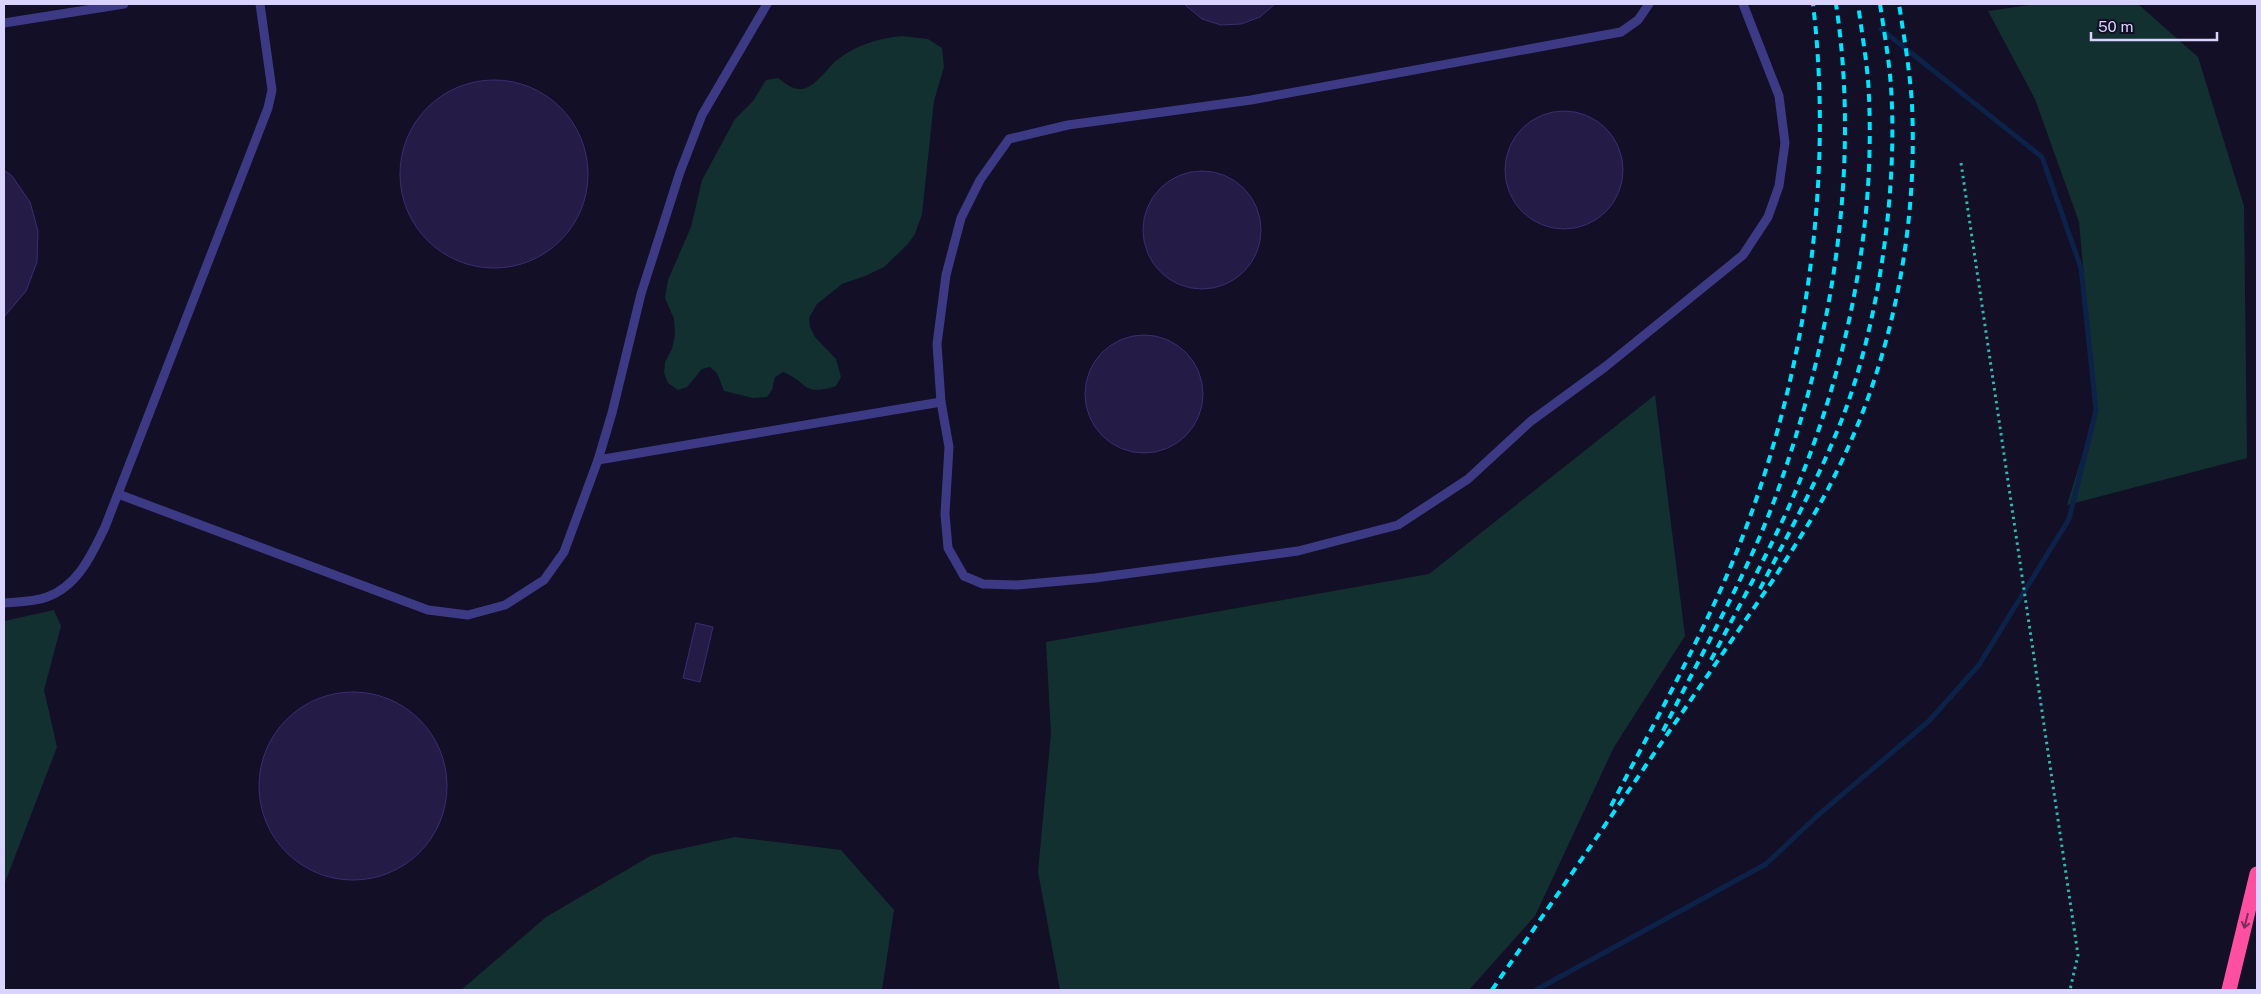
<svg xmlns="http://www.w3.org/2000/svg" width="2261" height="994" font-family="'Public Sans',sans-serif">
  <style>
    .green { fill: #12302f }
    .lines { fill: none; stroke-linecap: round; stroke-linejoin: round }
    .stream { stroke: #0c2248; stroke-width: 5 }
    .building { fill: #241b47; stroke: #3b2d73 }
    .path { stroke: #2fb8b0; stroke-width: 3; stroke-dasharray: 2.5 4; stroke-linecap: butt }
    .service { stroke: #3d3a85; stroke-width: 9 }
    .motorway { stroke: #ff4fa3; stroke-width: 15 }
    .rail { stroke: #00e5ff; stroke-width: 4; stroke-dasharray: 8 6; stroke-linecap: butt }
    .oneway { stroke: #7d2c5e }
  </style>
  <rect width="100%" height="100%" fill="#130f26"/>
  <g class="green">
    <path d="M2035,4H2138L2198,57L2244,206L2247,458L2067,505L2096,410L2079,222L2035,99L1988,11Z"/>
    <path d="M902,36L928,39L942,48L944,67L934,101L922,214L915,234L907,245L884,267L865,276L842,284L817,304L809,318L810,327L815,337L836,359L841,377L836,386C801,397 809,382 783,372L775,377L772,390L767,397L753,398L724,391L717,373L710,367L702,369L687,387L678,390L668,383L664,373L665,362L672,349L675,335L674,319L665,298L668,280L691,227L702,180L735,119L753,101L766,80L778,78C785,83 792,90 802,89C816,87 827,68 837,60C856,45 879,38 902,36Z"/>
    <path d="M1655,395L1685,636L1614,747L1535,916L1469,990H1060L1038,872L1051,733L1046,642L1429,574Z"/>
    <path d="M54,610L61,626L44,690L57,747L4,885V621Z"/>
    <path d="M735,837L841,850L894,910L882,990H461L546,917L652,855Z"/>
  </g>
  <g class="lines">
    <path class="stream" d="M1536,990L1766,864L1817,816L1929,721L1979,665L2069,519L2096,410L2081,268L2042,157L1881,29"/>
  </g>
  <g class="building">
    <path d="M1184,4H1275L1260,17L1241,24L1221,25L1202,19Z"/>
    <circle cx="494" cy="174" r="94"/>
    <circle cx="1564" cy="170" r="59"/>
    <path d="M4,170L12,176L30,202L38,231L37,262L26,291L4,317Z"/>
    <circle cx="1202" cy="230" r="59"/>
    <circle cx="1144" cy="394" r="59"/>
    <path d="M696,623L713,627L700,682L683,678Z"/>
    <circle cx="353" cy="786" r="94"/>
  </g>
  <g class="lines">
    <path class="path" d="M1961,163L2078,955L2070,990"/>
    <g class="service">
      <path d="M1649,4L1638,20L1621,32L1251,100L1068,125L1009,139L980,180L961,218L946,275L937,344L941,402L949,447L945,514L948,548L964,576L983,584L1017,585L1095,578L1298,551L1398,525L1468,479L1531,421L1605,367L1743,255L1768,217L1779,186L1785,143L1779,96L1743,4"/>
      <path d="M4,23L124,4"/>
      <path d="M598,460L941,402"/>
      <path d="M118,494L428,610L468,615L505,605L544,580L564,552L598,460L612,413L641,294L680,172L702,115L767,4"/>
      <path d="M4,603C17,602 34,602 47,597C78,586 92,554 105,527L268,108L272,90L260,4"/>
    </g>
    <path class="motorway" d="M2229,990L2257,874"/>
    <g class="rail">
      <path d="M1760,589C1787,536 1816,484 1838,429C1878,332 1898,192 1891,87C1889,59 1884,31 1880,4"/>
      <path d="M1711,660C1738,608 1767,556 1791,502C1845,375 1875,235 1869,97C1868,66 1862,35 1858,4"/>
      <path d="M1663,731C1695,666 1731,603 1760,536C1773,506 1784,474 1794,442C1838,302 1858,150 1836,4"/>
      <path d="M1611,806C1648,735 1687,664 1720,591C1800,413 1836,197 1813,4"/>
      <path d="M1492,990L1773,580C1794,547 1816,514 1833,479C1891,365 1918,233 1912,105C1910,71 1904,37 1899,4"/>
    </g>
  </g>
  <defs><path id="oneway-shaft" d="M-6 0H5M1.5-3L5.5 0L1.5 3" fill="none" stroke-width="1.6" stroke-linecap="round" stroke-linejoin="round" transform="scale(1.25)"/></defs>
  <use class="oneway" href="#oneway-shaft" transform="translate(2246 921) rotate(104)"/>
  <rect width="2261" height="994" fill="none" stroke="#d9d4ff" stroke-width="10"/>
  <path d="M2091 32v8h126v-8" fill="none" stroke="#d9d4ff" stroke-width="2.5"/>
  <text x="2098" y="32" font-size="15" fill="#d9d4ff" stroke="#130f26" stroke-width="4" paint-order="stroke">50 m</text>
</svg>
